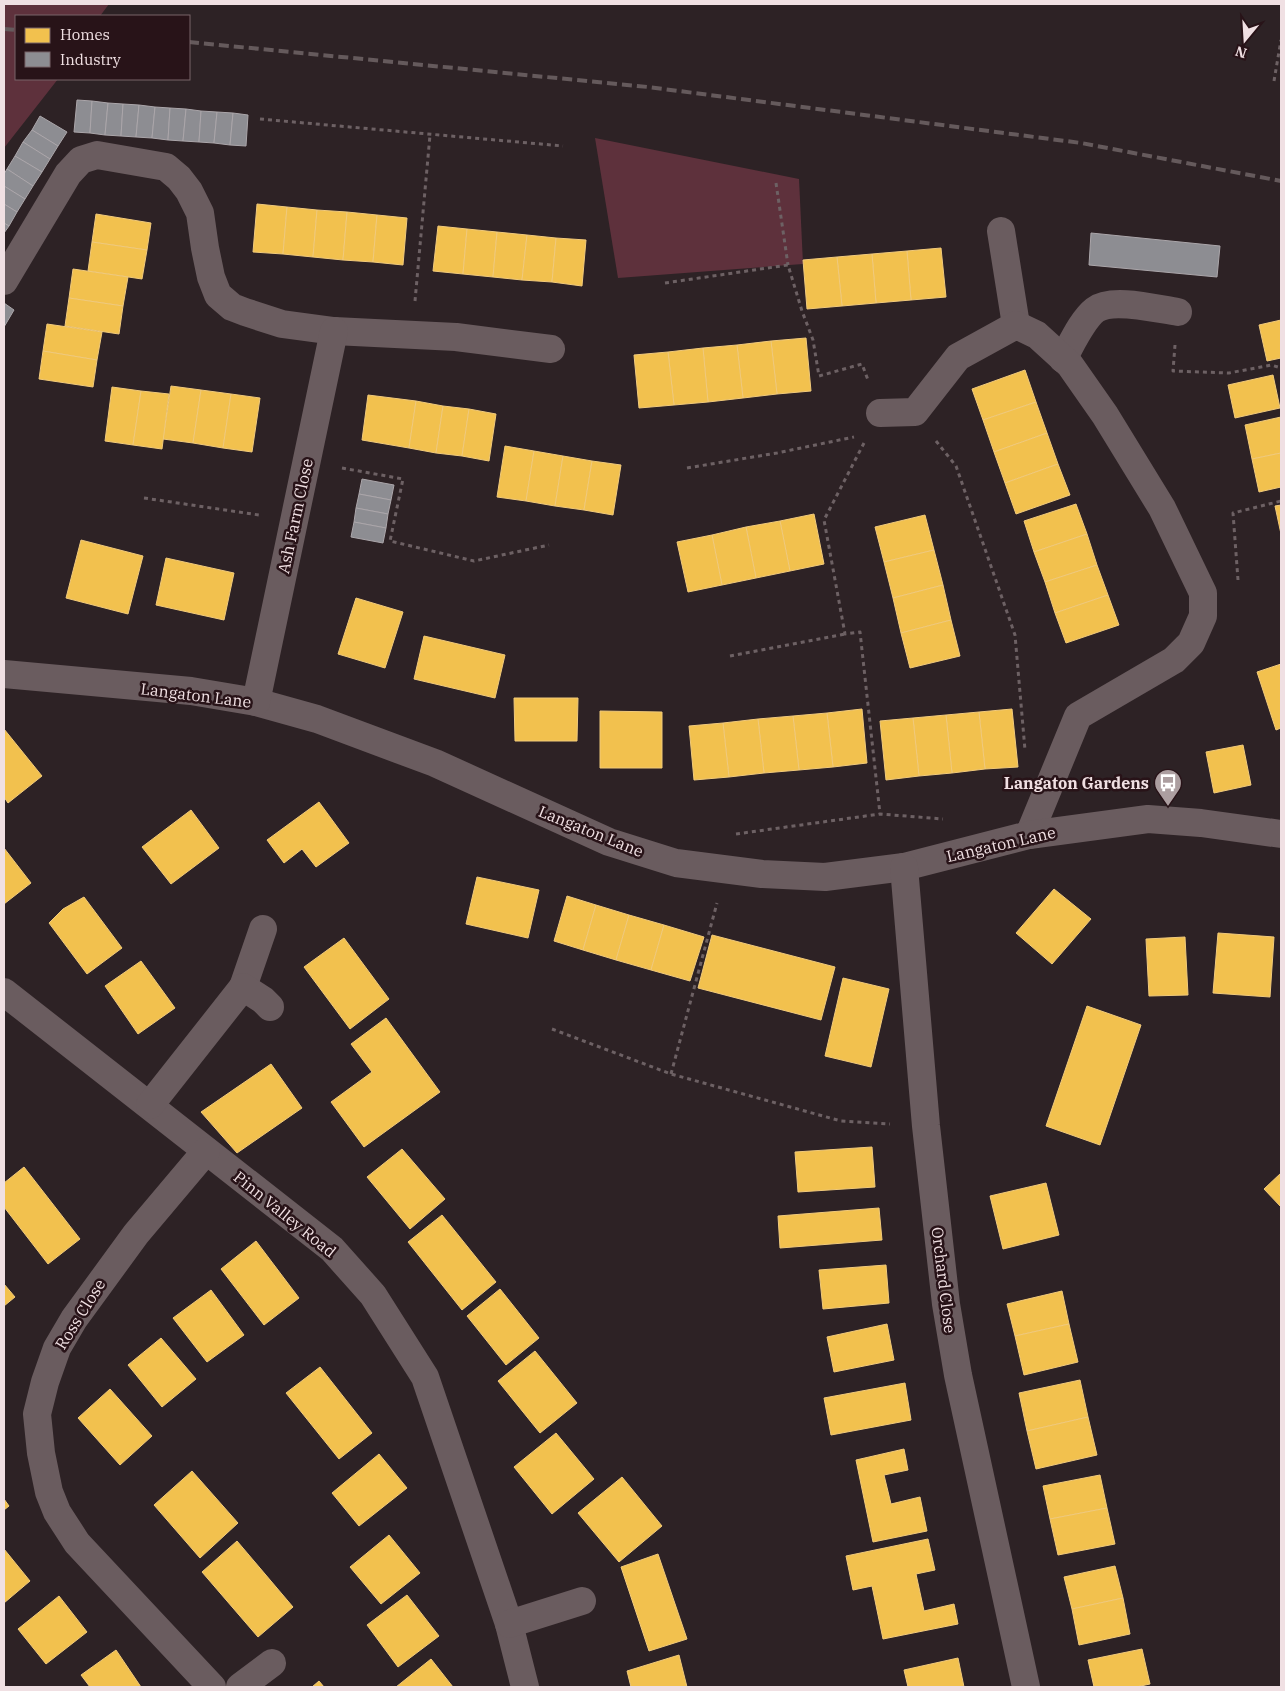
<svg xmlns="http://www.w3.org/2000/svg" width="1285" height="1691" font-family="'IBM Plex Serif',serif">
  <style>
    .green { fill: #5e313c }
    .homes { fill: #f2c14e; stroke: #f1ca7b }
    .industry { fill: #8d8d92; stroke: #aba6aa }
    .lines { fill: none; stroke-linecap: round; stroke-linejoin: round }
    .path { stroke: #6d6164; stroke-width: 3; stroke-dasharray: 4 4; stroke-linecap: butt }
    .minor { stroke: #6a5c5f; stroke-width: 28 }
    .rail { stroke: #655a5c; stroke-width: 4; stroke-dasharray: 10 5; stroke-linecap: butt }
    .labels { text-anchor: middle; stroke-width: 5; stroke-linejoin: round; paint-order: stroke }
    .street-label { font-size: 16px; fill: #f0e0e3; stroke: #281318 }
    .poi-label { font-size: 16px; font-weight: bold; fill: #f0e0e3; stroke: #281318; text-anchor: end }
  </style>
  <rect width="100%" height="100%" fill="#2d2225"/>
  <g class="green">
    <path d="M4,4H109L100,16H16V79H58L4,148Z"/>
    <path d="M595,138L799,179L803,264L618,278Z"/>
  </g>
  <g class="homes">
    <path d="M257,204L287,207L283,254L253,252Z"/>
    <path d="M287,207L317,210L313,257L283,254Z"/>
    <path d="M317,210L347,212L343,260L313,257Z"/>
    <path d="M347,212L377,215L373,262L343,260Z"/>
    <path d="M96,214L151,223L147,250L92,242Z"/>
    <path d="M377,215L407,218L403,265L373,262Z"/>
    <path d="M438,226L467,229L463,274L433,271Z"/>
    <path d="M467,229L497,232L493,277L463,274Z"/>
    <path d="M497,232L527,235L522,280L493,277Z"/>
    <path d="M527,235L556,238L552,282L522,280Z"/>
    <path d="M556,238L586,240L582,286L552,282Z"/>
    <path d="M92,242L147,250L142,279L88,271Z"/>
    <path d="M941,248L946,297L911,300L907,251Z"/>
    <path d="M907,251L911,300L876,303L872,254Z"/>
    <path d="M872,254L876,303L842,306L837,257Z"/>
    <path d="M837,257L842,306L807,309L803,260Z"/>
    <path d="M73,269L128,277L123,306L69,298Z"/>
    <path d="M69,298L123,306L119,334L65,326Z"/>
    <path d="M1281,320V358L1267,361L1259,325Z"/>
    <path d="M47,324L102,332L97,360L43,351Z"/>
    <path d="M806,338L811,391L777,394L771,341Z"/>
    <path d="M771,341L777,394L743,398L737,345Z"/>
    <path d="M737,345L743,398L708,402L703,348Z"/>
    <path d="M703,348L708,402L674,405L668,352Z"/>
    <path d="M43,351L97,360L93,387L39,379Z"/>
    <path d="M668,352L674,405L639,408L634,355Z"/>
    <path d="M1025,370L1036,402L983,420L972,389Z"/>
    <path d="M1273,375L1280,408L1235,418L1228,385Z"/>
    <path d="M171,386L201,390L193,443L163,439Z"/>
    <path d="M112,387L141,391L133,445L105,441Z"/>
    <path d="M201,390L231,394L223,448L193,443Z"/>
    <path d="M141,391L169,394L162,449L133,445Z"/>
    <path d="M231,394L260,398L252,452L223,448Z"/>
    <path d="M368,395L416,401L409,448L362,440Z"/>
    <path d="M416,401L443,406L436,453L409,448Z"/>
    <path d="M1036,402L1047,433L994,452L983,420Z"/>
    <path d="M443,406L469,409L462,456L436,453Z"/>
    <path d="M469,409L496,414L489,461L462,456Z"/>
    <path d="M1281,417V453L1252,459L1245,425Z"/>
    <path d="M1047,433L1058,464L1005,483L994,452Z"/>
    <path d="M505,446L534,451L526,501L497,497Z"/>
    <path d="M534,451L563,456L555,506L526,501Z"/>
    <path d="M1281,453V487L1259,492L1252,459Z"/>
    <path d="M563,456L592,461L584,510L555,506Z"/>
    <path d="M592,461L621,465L613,515L584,510Z"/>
    <path d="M1058,464L1070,495L1016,514L1005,483Z"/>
    <path d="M1076,504L1087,534L1034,552L1024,521Z"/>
    <path d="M1281,505V534L1275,506Z"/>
    <path d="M814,514L824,564L790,571L780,521Z"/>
    <path d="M925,515L934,550L884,562L875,527Z"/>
    <path d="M780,521L790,571L756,578L746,527Z"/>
    <path d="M746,527L756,578L722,585L712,535Z"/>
    <path d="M1087,534L1097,565L1045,582L1034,552Z"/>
    <path d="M712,535L722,585L688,592L677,542Z"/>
    <path d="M81,540L143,556L128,614L66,598Z"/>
    <path d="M934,550L943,585L893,598L884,562Z"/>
    <path d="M166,558L234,573L224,620L156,605Z"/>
    <path d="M1097,565L1108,595L1055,613L1045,582Z"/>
    <path d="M943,585L951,620L901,633L893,598Z"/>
    <path d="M1108,595L1119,625L1066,643L1055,613Z"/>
    <path d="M356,598L403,612L385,668L338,654Z"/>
    <path d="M951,620L960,656L910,668L901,633Z"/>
    <path d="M424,636L505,655L495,698L414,679Z"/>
    <path d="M1281,664V728L1276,730L1257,672Z"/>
    <path d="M514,698H578L577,741H515Z"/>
    <path d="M862,709L867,763L833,767L827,713Z"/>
    <path d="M1012,709L1018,767L985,769L979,712Z"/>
    <path d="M600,711L662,712V768H600Z"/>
    <path d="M979,712L985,769L952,773L946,715Z"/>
    <path d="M827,713L833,767L799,770L793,716Z"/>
    <path d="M946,715L952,773L919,776L913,718Z"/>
    <path d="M793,716L799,770L764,773L758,719Z"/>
    <path d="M913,718L919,776L886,780L880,721Z"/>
    <path d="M758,719L764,773L729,777L723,723Z"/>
    <path d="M723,723L729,777L694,780L689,726Z"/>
    <path d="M4,729L42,776L8,803L4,797Z"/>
    <path d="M1243,745L1251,785L1214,793L1206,752Z"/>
    <path d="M319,802L349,843L316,867L302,849L284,863L267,840Z"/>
    <path d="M191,810L219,848L171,884L142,847Z"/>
    <path d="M4,848L31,883L4,904Z"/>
    <path d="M477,877L539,890L528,938L466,924Z"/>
    <path d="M1054,889L1091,919L1052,964L1016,933Z"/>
    <path d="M567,896L596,905L583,950L554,941Z"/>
    <path d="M84,897L122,948L87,974L49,923L63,909Z"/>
    <path d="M596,905L629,915L616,960L583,950Z"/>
    <path d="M629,915L664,925L651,970L616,960Z"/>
    <path d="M664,925L704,937L690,981L651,970Z"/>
    <path d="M1218,933L1274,937L1270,997L1213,993Z"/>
    <path d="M712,935L835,967L821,1020L698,988Z"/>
    <path d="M1185,937L1188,995L1149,996L1146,939Z"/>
    <path d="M344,938L389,999L350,1029L304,967Z"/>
    <path d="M141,961L175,1008L138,1034L105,986Z"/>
    <path d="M843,978L889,989L871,1067L825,1056Z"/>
    <path d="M1087,1006L1141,1025L1100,1145L1046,1126Z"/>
    <path d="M386,1018L440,1092L364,1147L331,1102L372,1072L351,1044Z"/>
    <path d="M271,1064L302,1108L237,1153L201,1112Z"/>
    <path d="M872,1147L875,1187L798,1192L795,1152Z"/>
    <path d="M402,1149L445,1199L410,1229L367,1177Z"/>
    <path d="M24,1167L80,1239L48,1264L4,1207V1183Z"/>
    <path d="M1281,1173V1207L1264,1189Z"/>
    <path d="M1046,1183L1059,1235L1003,1249L990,1196Z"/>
    <path d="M879,1208L882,1240L780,1248L778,1216Z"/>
    <path d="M442,1215L496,1282L462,1310L408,1242Z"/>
    <path d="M256,1241L299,1298L264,1325L221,1269Z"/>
    <path d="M886,1265L889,1303L823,1309L819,1270Z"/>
    <path d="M4,1284L15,1297L4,1306Z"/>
    <path d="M500,1289L539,1338L506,1365L467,1316Z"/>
    <path d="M211,1290L244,1335L207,1362L173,1318Z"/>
    <path d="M1062,1291L1069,1324L1015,1336L1007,1304Z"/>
    <path d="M887,1324L894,1360L834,1372L827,1337Z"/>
    <path d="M1069,1324L1078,1362L1024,1375L1015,1336Z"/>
    <path d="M161,1338L196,1379L162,1407L128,1365Z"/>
    <path d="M535,1351L577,1403L540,1433L498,1381Z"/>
    <path d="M320,1367L372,1433L339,1459L286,1393Z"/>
    <path d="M1080,1380L1088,1417L1027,1431L1019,1393Z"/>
    <path d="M905,1383L911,1420L831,1435L824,1398Z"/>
    <path d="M110,1389L152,1436L120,1465L78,1418Z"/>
    <path d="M1088,1417L1097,1455L1036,1469L1027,1431Z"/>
    <path d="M556,1433L594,1479L552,1514L514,1467Z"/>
    <path d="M904,1449L908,1470L884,1475L891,1504L920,1497L927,1531L873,1542L856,1460Z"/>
    <path d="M379,1454L407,1488L359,1526L332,1493Z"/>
    <path d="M192,1471L238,1523L200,1558L154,1505Z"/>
    <path d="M1100,1475L1107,1508L1050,1519L1043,1486Z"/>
    <path d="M622,1477L662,1526L619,1562L578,1513Z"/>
    <path d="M4,1499L9,1506L4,1510Z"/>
    <path d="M1107,1508L1115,1544L1058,1555L1050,1519Z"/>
    <path d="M389,1535L420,1573L381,1604L350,1567Z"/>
    <path d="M928,1539L935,1570L916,1574L924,1611L954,1604L958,1624L883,1639L872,1586L853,1590L846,1556Z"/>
    <path d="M237,1541L293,1607L258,1637L202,1572Z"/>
    <path d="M4,1549L30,1581L4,1603Z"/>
    <path d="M658,1554L687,1639L649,1651L621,1567Z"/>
    <path d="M1115,1566L1123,1598L1072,1609L1064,1577Z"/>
    <path d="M407,1595L439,1636L398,1667L367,1625Z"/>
    <path d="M59,1596L87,1632L46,1664L18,1629Z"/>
    <path d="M1123,1598L1130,1634L1079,1645L1072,1609Z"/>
    <path d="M1142,1649L1150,1684L1136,1687H1094L1088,1660Z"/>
    <path d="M116,1650L141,1687H90L81,1675Z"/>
    <path d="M679,1655L687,1687H631L627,1671Z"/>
    <path d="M958,1658L964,1687H908L904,1670Z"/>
    <path d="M431,1659L453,1687H396Z"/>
    <path d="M319,1681L324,1687H312Z"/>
  </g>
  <g class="industry">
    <path d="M77,100L92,101L90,133L74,132Z"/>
    <path d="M92,101L108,103L105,135L90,133Z"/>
    <path d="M108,103L123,104L121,136L105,135Z"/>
    <path d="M123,104L139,105L136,137L121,136Z"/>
    <path d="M139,105L155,107L152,138L136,137Z"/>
    <path d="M155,107L170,108L168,140L152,138Z"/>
    <path d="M170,108L186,109L183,141L168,140Z"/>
    <path d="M186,109L201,111L199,142L183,141Z"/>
    <path d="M201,111L217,112L214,143L199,142Z"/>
    <path d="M217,112L233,113L230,145L214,143Z"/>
    <path d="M233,113L248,115L246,146L230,145Z"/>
    <path d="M40,116L67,132L58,146L32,130Z"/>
    <path d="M32,130L58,146L50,159L23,142Z"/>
    <path d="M23,142L50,159L42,172L15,156Z"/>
    <path d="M15,156L42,172L33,186L7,169Z"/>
    <path d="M7,169L33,186L25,199L4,186V174Z"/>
    <path d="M4,186L25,199L17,212L4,204Z"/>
    <path d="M4,204L17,212L9,226L4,223Z"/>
    <path d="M4,223L9,226L4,233Z"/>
    <path d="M1091,233L1220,246L1217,277L1089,265Z"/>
    <path d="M4,303L14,310L4,327Z"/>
    <path d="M362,479L394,485L391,500L359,494Z"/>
    <path d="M359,494L391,500L388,514L356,508Z"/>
    <path d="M356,508L388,514L386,528L354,522Z"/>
    <path d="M354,522L386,528L383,543L351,537Z"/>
  </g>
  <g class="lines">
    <g class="path">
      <path d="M1274,81L1281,40"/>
      <path d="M260,119L563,146"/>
      <path d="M776,183L788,265"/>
      <path d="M665,283L788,265L802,311L813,340L819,376L862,364L868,380"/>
      <path d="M415,301L430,135"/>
      <path d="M1175,345L1173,371L1229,373L1271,365L1281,368"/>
      <path d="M936,441L956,466L1015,635L1025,750"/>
      <path d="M864,443L824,520L845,634L860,632L880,814"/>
      <path d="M342,468L403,479L390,541L474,561L549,545"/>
      <path d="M687,468L777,453L854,437"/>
      <path d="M144,498L259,515"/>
      <path d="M1238,580L1233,513L1281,501"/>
      <path d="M730,656L845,634"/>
      <path d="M736,834L880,814L943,819"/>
      <path d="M552,1029L671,1074L841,1121L890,1124"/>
      <path d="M671,1074L717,903"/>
    </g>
    <g class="minor">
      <path d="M1001,231L1016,325"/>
      <path d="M4,281L68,174L81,160L97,155L166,167L179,178L189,191L200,213L205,248L211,277L218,295L232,307L245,312L282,324L334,331L456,337L551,349"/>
      <path d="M1063,359C1071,345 1082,320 1095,310C1112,297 1157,309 1178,312"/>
      <path d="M880,413L915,412L958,357L1016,325L1037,335L1070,365L1105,415L1162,508L1203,593V616L1191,643L1174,660L1078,716L1029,835"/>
      <path d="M4,674L191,691L256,702L317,719L435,763L609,842L676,863L762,874L825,877L904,867L1029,835L1148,819L1201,823L1281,834"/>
      <path d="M256,702L334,331"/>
      <path d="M904,867L926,1126L946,1304L958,1375L1026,1687"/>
      <path d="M243,987L263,929"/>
      <path d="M4,992L332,1249L373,1295L425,1377L509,1624L525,1687"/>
      <path d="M150,1105L243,987L263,1000L270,1007"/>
      <path d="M206,1151L136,1234L74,1319L57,1348L45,1382L37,1414L41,1453L49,1492L57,1512L77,1543L212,1687"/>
      <path d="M509,1624L582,1601"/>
      <path d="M240,1687L272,1663"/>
    </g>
    <g class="rail">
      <path d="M4,29L16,30"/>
      <path d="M189,42L648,87L1081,143L1281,181"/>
    </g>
  </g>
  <defs>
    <symbol id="bus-pin" viewBox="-11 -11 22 30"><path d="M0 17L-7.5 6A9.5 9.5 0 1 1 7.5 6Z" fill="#ac9ea0" stroke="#281318"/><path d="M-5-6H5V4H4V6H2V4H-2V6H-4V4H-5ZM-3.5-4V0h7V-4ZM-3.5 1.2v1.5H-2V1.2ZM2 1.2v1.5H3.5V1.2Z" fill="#fff"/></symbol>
  </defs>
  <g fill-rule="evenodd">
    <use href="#bus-pin" x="1152" y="767" width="32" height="43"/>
  </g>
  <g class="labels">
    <g class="street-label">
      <text transform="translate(295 516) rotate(-78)" y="6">Ash Farm Close</text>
      <text transform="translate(196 695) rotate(7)" y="6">Langaton Lane</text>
      <text transform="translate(591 831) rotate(22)" y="6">Langaton Lane</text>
      <text transform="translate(1001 844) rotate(-13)" y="6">Langaton Lane</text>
      <text transform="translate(285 1214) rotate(39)" y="6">Pinn Valley Road</text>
      <text transform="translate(944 1280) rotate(83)" y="6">Orchard Close</text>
      <text transform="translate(80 1314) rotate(-58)" y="6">Ross Close</text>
    </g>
    <g class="poi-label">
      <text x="1149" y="789">Langaton Gardens</text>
    </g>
  </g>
  <rect width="1285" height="1691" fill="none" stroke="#f0e0e3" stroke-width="10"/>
  <rect x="15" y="15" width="175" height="65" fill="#281318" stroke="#786569"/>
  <rect x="25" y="28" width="25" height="15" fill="#f2c14e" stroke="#786569"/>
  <text x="60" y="40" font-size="15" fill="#f0e0e3">Homes</text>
  <rect x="25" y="52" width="25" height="15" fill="#8d8d92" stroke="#786569"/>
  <text x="60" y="65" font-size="15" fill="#f0e0e3">Industry</text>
  <g transform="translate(1245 40) rotate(198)" stroke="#281318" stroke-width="4" paint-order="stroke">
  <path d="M0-4L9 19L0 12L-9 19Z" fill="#f0e0e3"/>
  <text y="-8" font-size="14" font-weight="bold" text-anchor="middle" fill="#f0e0e3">N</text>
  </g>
</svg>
